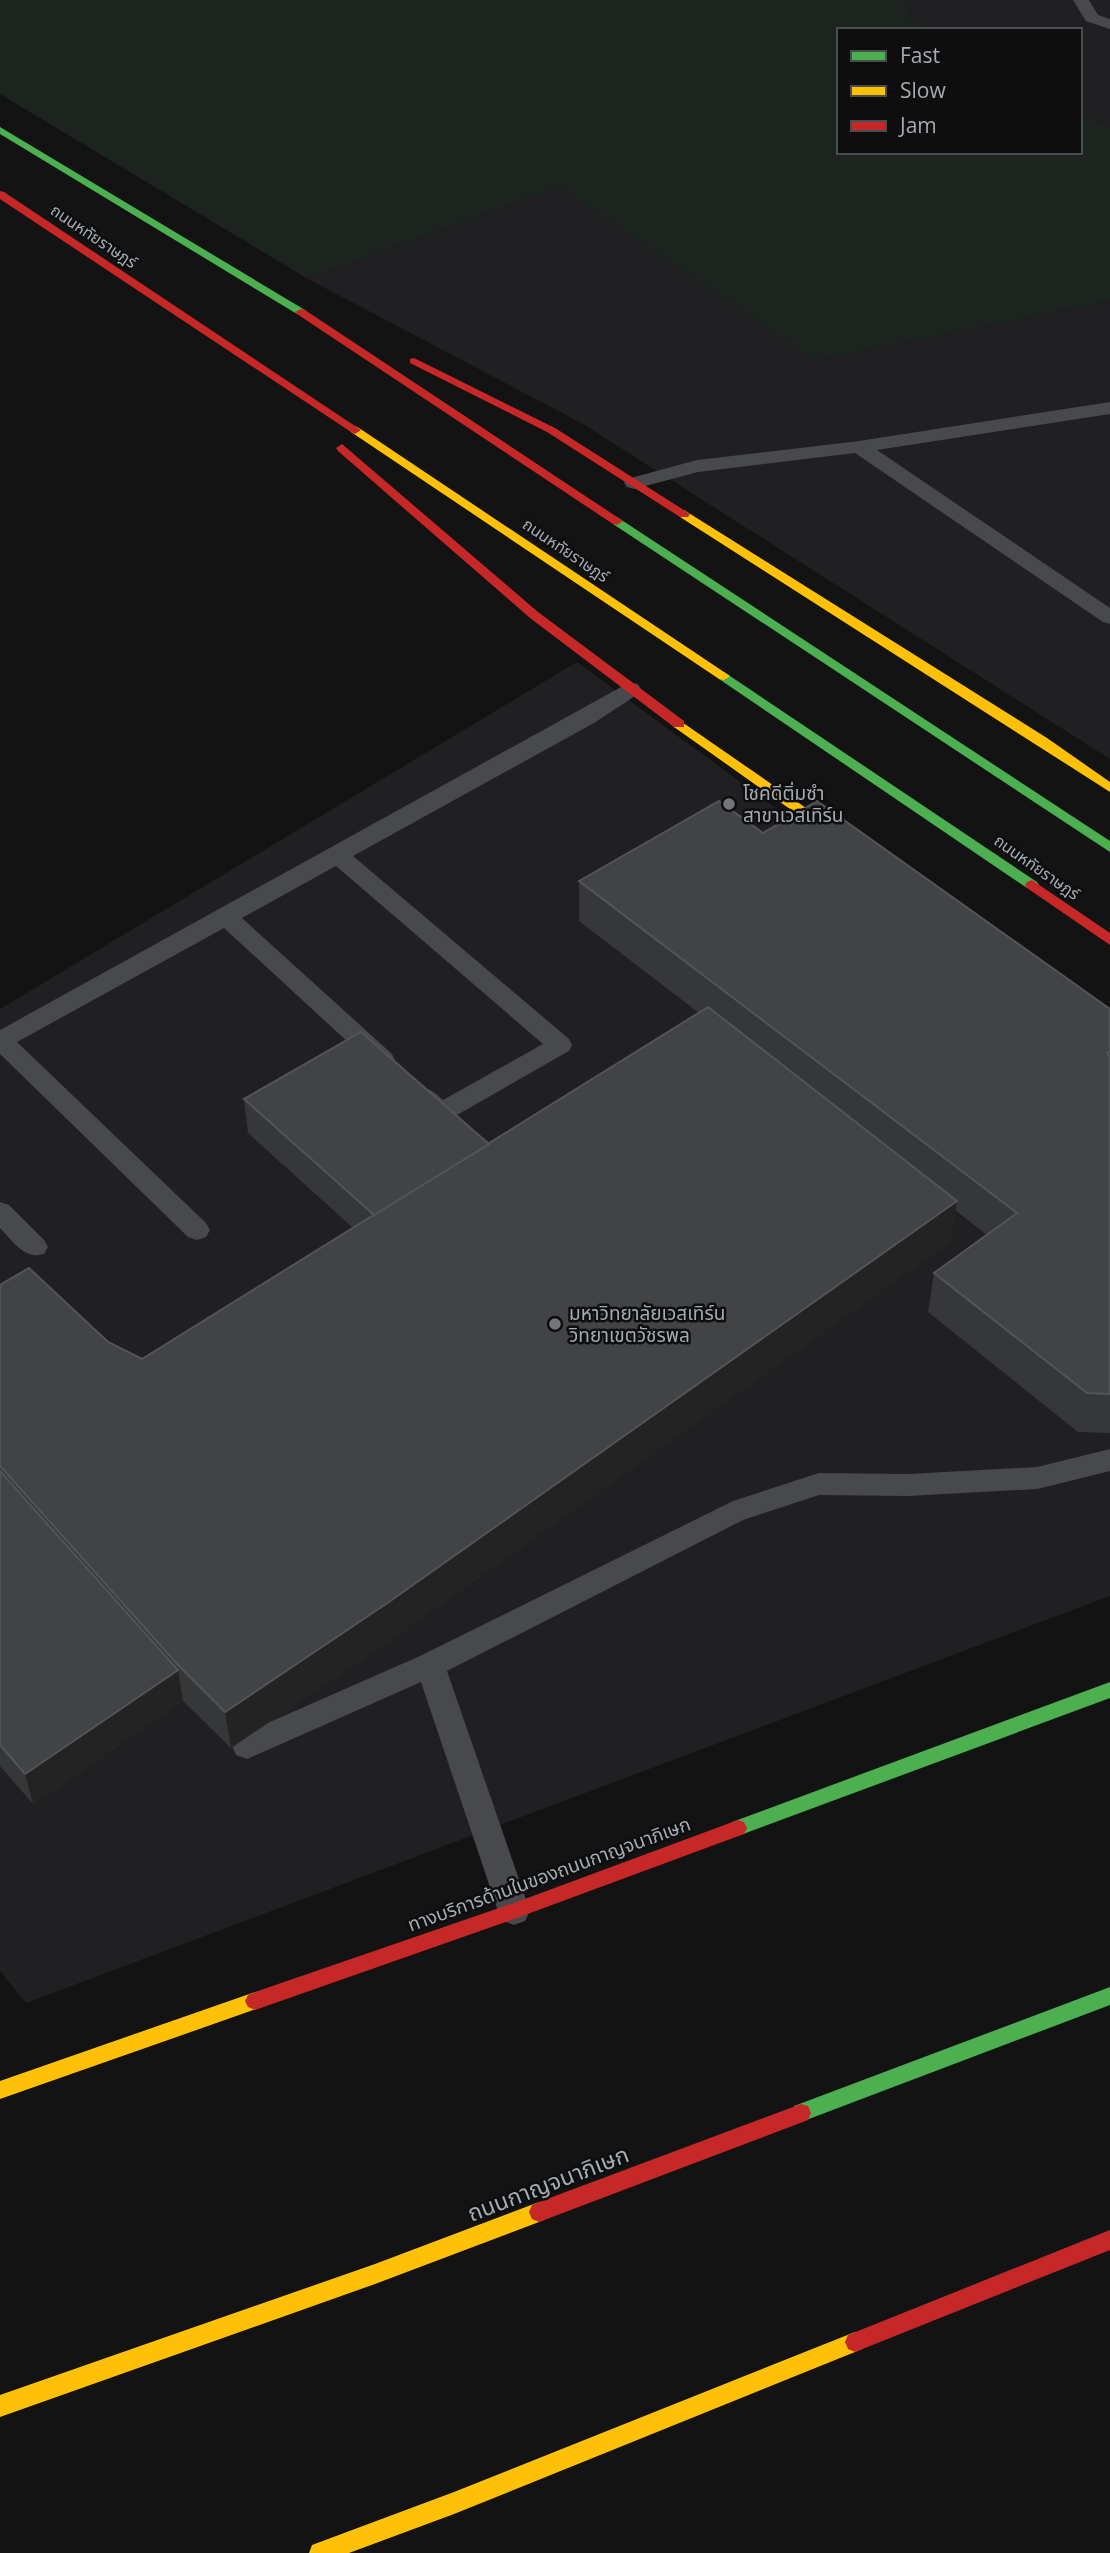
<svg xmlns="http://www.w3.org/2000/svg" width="1110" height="2553" font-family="'Open Sans','Noto Sans Thai',sans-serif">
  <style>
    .built { fill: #202022 }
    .green { fill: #1d231e }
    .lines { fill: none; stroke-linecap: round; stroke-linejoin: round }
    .lane { fill: #48494c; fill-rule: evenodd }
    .fast { fill: #4caf50; fill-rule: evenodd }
    .slow { fill: #ffc107; fill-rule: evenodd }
    .jam { fill: #c62828; fill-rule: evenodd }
    .wall { fill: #363738 }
    .shaded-wall { fill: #232324 }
    .building { fill: #424345; stroke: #525457; stroke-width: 2 }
    .poi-dot { fill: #72767b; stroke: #0e0e0f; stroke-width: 2.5 }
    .labels { text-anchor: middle; stroke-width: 5; stroke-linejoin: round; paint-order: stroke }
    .far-street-label { font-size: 16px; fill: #a5abb3; stroke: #0e0e0f }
    .poi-label { font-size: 19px; fill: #a5abb3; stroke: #0e0e0f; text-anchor: start }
    .street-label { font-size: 19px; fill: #a5abb3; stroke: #0e0e0f }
    .near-street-label { font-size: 23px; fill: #a5abb3; stroke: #0e0e0f }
  </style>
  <rect width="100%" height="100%" fill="#131314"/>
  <g class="built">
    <path d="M908,0H1110V127L1080,110V30H932L911,19Z"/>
    <path d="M559,187L815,361L1110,301V759L583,424L308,279Z"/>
    <path d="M577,662L1110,1053V1596L26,2003L0,1971V1009Z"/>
  </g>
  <path class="green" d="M0,0H908L911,19L932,30H839V152H1080V110L1110,127V301L815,361L559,187L308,279L0,94Z"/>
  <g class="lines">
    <g class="lane">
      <path d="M1073,0H1089L1098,15L1110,19V29L1086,21Z"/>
      <path d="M1110,402V414L877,450L1110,608V624L1103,622L855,453L698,472L634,489L627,487L624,483L627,479L697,460L859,441Z"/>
      <path d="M630,682L638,684L641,689L638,694L594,723L353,856L569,1039L572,1045L569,1051L450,1119C433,1124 418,1110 410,1095L413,1089C427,1085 433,1091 443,1100L543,1044L336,866L242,918L392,1054L395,1060L392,1066L383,1069L374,1066L224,928L17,1042L206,1223L210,1230L206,1237L197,1240L188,1237L0,1054V1030Z"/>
      <path d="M0,1202L9,1205L44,1240L48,1247L44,1254C24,1260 13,1241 0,1228Z"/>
      <path d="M1110,1449V1471L1037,1489L908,1496L819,1495L743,1520L447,1671L530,1911L525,1921L514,1925L503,1921L498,1911L421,1682L247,1759L236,1755L232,1746L236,1737L420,1656L733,1501L819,1473L908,1474L1037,1467Z"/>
    </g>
    <g class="fast">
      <path d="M0,127L305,310L307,312L297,314L0,134Z"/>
      <path d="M617,517L1110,841V852L613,524V518Z"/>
      <path d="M724,672L1037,882L1039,885L1037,888H1027L719,679V673Z"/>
      <path d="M1110,1682V1698L738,1836L732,1834L729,1828L732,1822Z"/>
      <path d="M1110,1987V2005L801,2122L794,2120L791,2113L794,2106Z"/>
    </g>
    <g class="slow">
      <path d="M355,426L359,428L730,676L724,680L719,679L351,432L349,430Z"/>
      <path d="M684,510L1047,738L1110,782V792L680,517L678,514Z"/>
      <path d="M679,720L848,837L850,840L848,843H838L674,727L672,724Z"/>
      <path d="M255,1992L262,1995L265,2001L262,2007L0,2099V2081Z"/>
      <path d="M539,2202L546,2205L549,2212L546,2219L539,2222L375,2284L0,2417V2395L375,2264Z"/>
      <path d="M855,2332L862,2335L865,2342L862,2349L855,2352L454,2514L349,2553H309L312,2545L320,2542L454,2492Z"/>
    </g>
    <g class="jam">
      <path d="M0,191L4,192L361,430L355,434L351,432L0,199Z"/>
      <path d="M301,309L305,310L623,521L617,525L613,524L297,314L295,312Z"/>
      <path d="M414,358L555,428L690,514L688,517H680L547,432L410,363V359Z"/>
      <path d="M342,444L538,612L684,721V727H674L530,618L338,451L336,448Z"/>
      <path d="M1032,880L1110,933V945L1027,888L1025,885L1027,882Z"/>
      <path d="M738,1820L744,1822L747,1828L744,1834L514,1919L255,2010L248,2007L245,2001L248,1995L255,1992L514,1903Z"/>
      <path d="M801,2104L808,2106L811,2113L808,2120L539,2222L532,2219L529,2212L532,2205L539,2202Z"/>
      <path d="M1110,2230V2250L855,2352L848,2349L845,2342L848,2335Z"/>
    </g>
  </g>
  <path class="wall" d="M763,833L1110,1009V1433L1078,1432L928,1312L934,1273L987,1235L955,1210L951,1241L389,1641L231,1748L183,1701L33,1804L0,1766V1285L142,1359L353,1228L248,1133L244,1099L489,1144L699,1013L579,921V881Z"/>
  <g class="shaded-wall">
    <path d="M957,1201L951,1241L389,1641L231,1748L225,1712Z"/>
    <path d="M178,1670L183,1701L33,1804L25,1774Z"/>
  </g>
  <g class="building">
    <path d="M719,801L763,833L817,801L1110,1009V1051L1107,1053L1110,1056V1394L1087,1393L934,1273L1017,1213L579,881Z"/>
    <path d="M708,1007L957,1201L386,1604L225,1712L177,1664L0,1466V1285L29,1268L108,1342L142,1359Z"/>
    <path d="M361,1032L489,1144L374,1215L244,1099Z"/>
    <path d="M0,1471L178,1670L25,1774L0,1745Z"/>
  </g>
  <g class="poi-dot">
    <circle cx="729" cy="804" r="7"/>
    <circle cx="555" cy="1324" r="7"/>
  </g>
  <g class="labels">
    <g class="far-street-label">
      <text transform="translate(94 236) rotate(34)" y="6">ถนนหทัยราษฎร์</text>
      <text transform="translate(566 550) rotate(34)" y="6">ถนนหทัยราษฎร์</text>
      <text transform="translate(1037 867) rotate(35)" y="6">ถนนหทัยราษฎร์</text>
    </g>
    <g class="poi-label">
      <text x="743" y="800">โชคดีติ่มซำ<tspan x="743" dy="22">สาขาเวสเทิร์น</tspan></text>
      <text x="569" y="1320">มหาวิทยาลัยเวสเทิร์น<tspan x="569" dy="22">วิทยาเขตวัชรพล</tspan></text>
    </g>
    <g class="street-label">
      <text transform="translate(549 1874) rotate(-20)" y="7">ทางบริการด้านในของถนนกาญจนาภิเษก</text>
    </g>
    <g class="near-street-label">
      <text transform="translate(548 2184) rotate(-21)" y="8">ถนนกาญจนาภิเษก</text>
    </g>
  </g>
  <rect x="837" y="28" width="245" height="126" fill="#0e0e0f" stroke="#4a4d51" stroke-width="2"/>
  <rect x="851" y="51" width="35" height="10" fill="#4caf50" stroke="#4a4d51" stroke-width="2"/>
  <text x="900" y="63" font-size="21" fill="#a5abb3">Fast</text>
  <rect x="851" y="86" width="35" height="10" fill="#ffc107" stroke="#4a4d51" stroke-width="2"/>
  <text x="900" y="98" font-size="21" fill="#a5abb3">Slow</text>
  <rect x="851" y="121" width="35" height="10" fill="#c62828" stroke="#4a4d51" stroke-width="2"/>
  <text x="900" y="133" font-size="21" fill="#a5abb3">Jam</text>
</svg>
